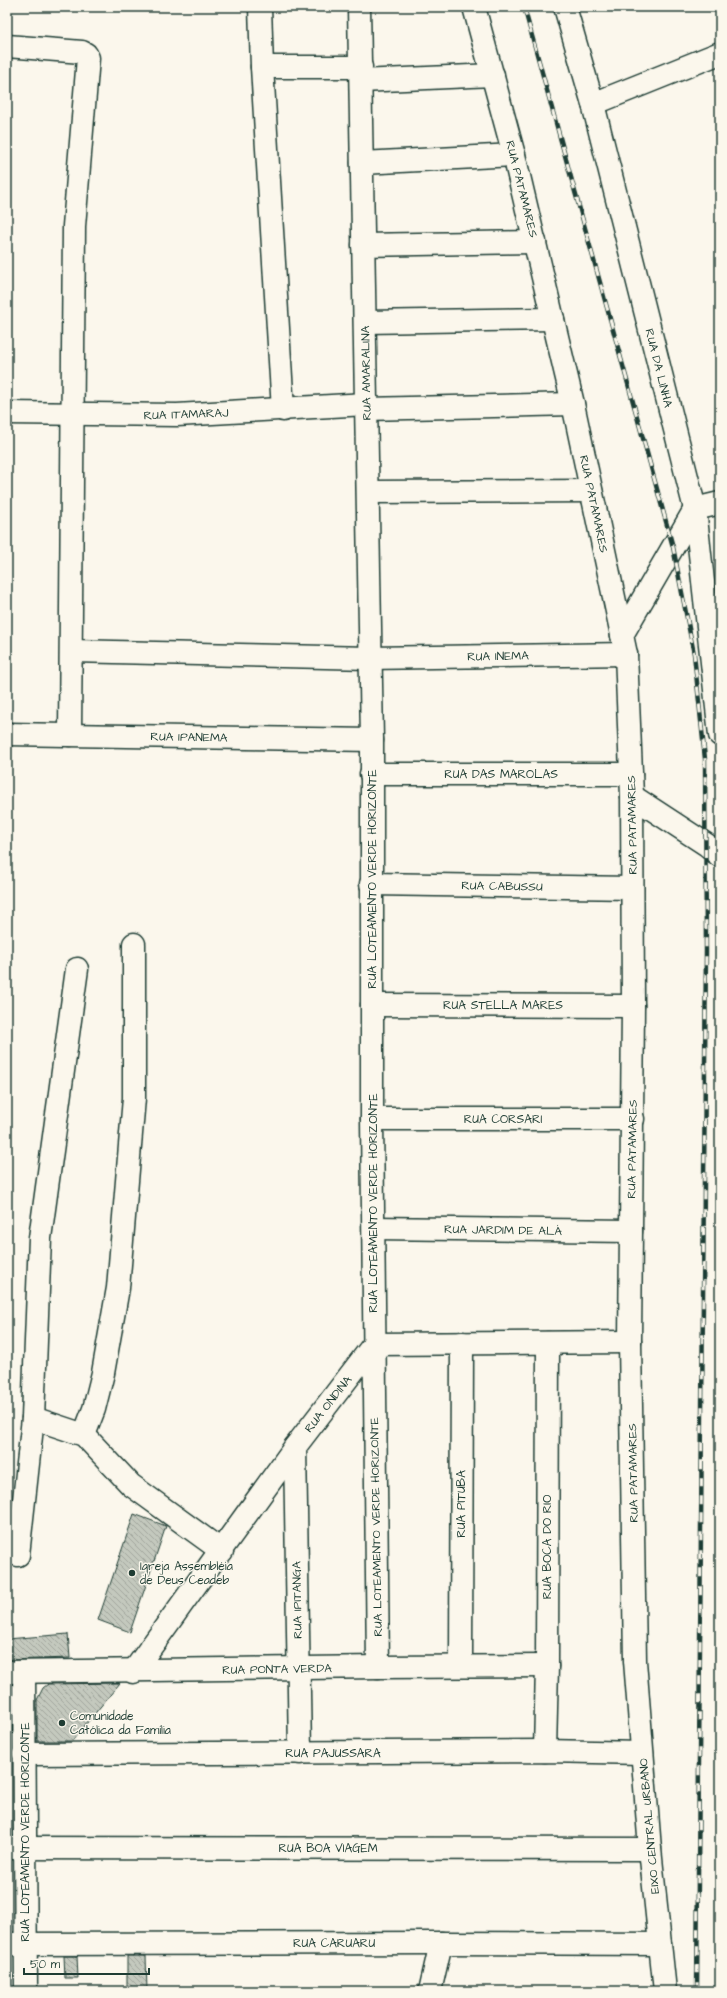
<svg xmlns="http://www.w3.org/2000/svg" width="727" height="1998" font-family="'Architects Daughter',sans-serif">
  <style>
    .building { fill: url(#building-back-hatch); stroke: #1f3d34 }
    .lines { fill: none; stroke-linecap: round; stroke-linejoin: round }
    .minor-casing { stroke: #1f3d34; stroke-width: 25 }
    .minor { stroke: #fbf7ec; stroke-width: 22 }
    .rail-casing { stroke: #1f3d34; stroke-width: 4.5 }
    .rail { stroke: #fbf7ec; stroke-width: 3; stroke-dasharray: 9; stroke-linecap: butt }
    .poi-dot { fill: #1f3d34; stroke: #fbf7ec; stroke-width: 1.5 }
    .labels { text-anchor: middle; stroke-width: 3; stroke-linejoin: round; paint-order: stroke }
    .street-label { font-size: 12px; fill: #1f3d34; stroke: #fbf7ec }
    .poi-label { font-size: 12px; fill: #1f3d34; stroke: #fbf7ec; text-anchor: start }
  </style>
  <defs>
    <pattern id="building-back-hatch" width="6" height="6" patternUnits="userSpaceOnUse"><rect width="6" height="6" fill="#c4c9be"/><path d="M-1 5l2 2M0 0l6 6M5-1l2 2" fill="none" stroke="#9fa49b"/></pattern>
  </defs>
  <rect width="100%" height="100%" fill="#fbf7ec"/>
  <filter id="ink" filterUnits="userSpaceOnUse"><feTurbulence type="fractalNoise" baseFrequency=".025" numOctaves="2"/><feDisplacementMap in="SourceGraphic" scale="8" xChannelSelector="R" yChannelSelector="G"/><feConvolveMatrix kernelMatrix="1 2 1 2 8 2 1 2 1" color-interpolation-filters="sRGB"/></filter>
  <g filter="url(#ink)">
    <g class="building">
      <path d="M134,1514L166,1526L130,1632L98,1620Z"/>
      <path d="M68,1634L70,1658L7,1660V1639Z"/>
      <path d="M120,1683L72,1741H37V1700L43,1688L48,1684Z"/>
      <rect x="7" y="1723" width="5" height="26"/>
      <path d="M64,1956H77L78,1978H65Z"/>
      <path d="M127,1956H146L147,1991H127Z"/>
    </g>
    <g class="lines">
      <defs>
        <g id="minor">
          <path d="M260,7L262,67L283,410"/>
          <path d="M359,7L372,740V1119L378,1667"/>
          <path d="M474,7L514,155L573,404L626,654L632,796L633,1006L630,1342L635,1661L650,1849L665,1991"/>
          <path d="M565,7L593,104L695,509L720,735"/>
          <path d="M7,46L82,52L86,54L88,58L74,226L70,735"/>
          <path d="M262,67H361"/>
          <path d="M361,81L493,75"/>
          <path d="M593,104L720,53"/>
          <path d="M362,163L514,155"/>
          <path d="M363,245L535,242"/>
          <path d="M366,322L553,319"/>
          <path d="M366,409L573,404"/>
          <path d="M7,413L177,415L366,404"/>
          <path d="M369,492L591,491"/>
          <path d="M622,635L695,509L720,503"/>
          <path d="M72,651L369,658L626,654"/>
          <path d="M7,734L372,740"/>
          <path d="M371,774H631"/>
          <path d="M632,796L707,845L720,856"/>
          <path d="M371,884L632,888"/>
          <path d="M372,1005L633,1006"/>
          <path d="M372,1119H633"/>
          <path d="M374,1228L631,1231"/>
          <path d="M33,1418L84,1435L131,1485L222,1551"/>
          <path d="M84,1435L94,1409L103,1373L118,1288L134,1098V944"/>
          <path d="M295,1447L300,1753"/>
          <path d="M18,1555L33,1418L40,1238L77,969"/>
          <path d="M461,1666L462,1343"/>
          <path d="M7,1672L378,1667L547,1666"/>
          <path d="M24,1672L26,1991"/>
          <path d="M133,1672L295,1447L374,1344L630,1342"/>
          <path d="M545,1751L547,1666L548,1343"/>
          <path d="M24,1754L545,1751L642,1753"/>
          <path d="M7,1848L650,1849"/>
          <path d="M7,1944L441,1943L660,1944"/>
          <path d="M430,1991L441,1943"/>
        </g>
      </defs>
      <use href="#minor" class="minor-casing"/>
      <use href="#minor" class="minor"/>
      <defs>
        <path id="rail" d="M524,7L673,547L694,654L705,759L706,950L697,1991"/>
      </defs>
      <use href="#rail" class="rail-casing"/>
      <use href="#rail" class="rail"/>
    </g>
  </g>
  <g class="poi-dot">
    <circle cx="132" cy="1573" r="4"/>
    <circle cx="62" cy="1723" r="4"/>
  </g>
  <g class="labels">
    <g class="street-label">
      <text transform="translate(522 189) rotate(76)" y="4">RUA PATAMARES</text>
      <text transform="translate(659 368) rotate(76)" y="4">RUA DA LINHA</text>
      <text transform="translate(366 373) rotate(-91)" y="4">RUA AMARALINA</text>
      <text transform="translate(186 414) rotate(-2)" y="4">RUA ITAMARAJ</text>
      <text transform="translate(594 504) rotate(78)" y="4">RUA PATAMARES</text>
      <text transform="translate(498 656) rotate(-1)" y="4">RUA INEMA</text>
      <text transform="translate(189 737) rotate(1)" y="4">RUA IPANEMA</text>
      <text x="501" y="778">RUA DAS MAROLAS</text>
      <text transform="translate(632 825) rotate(-91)" y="4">RUA PATAMARES</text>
      <text transform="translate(372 879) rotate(-90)" y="4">RUA LOTEAMENTO VERDE HORIZONTE</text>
      <text transform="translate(502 886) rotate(1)" y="4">RUA CABUSSU</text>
      <text x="503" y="1009">RUA STELLA MARES</text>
      <text x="503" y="1123">RUA CORSARI</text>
      <text transform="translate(632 1149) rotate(-89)" y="4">RUA PATAMARES</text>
      <text transform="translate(373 1203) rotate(-90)" y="4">RUA LOTEAMENTO VERDE HORIZONTE</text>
      <text transform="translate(503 1230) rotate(1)" y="4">RUA JARDIM DE ALÁ</text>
      <text transform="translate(328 1404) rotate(-52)" y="4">RUA ONDINA</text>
      <text transform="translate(633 1473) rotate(-91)" y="4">RUA PATAMARES</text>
      <text transform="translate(461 1504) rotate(-90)" y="4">RUA PITUBA</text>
      <text transform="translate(376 1527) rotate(-91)" y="4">RUA LOTEAMENTO VERDE HORIZONTE</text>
      <text transform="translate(547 1547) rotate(-90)" y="4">RUA BOCA DO RIO</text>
      <text transform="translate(297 1600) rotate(-91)" y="4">RUA IPITANGA</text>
      <text transform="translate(277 1669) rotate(-1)" y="4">RUA PONTA VERDA</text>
      <text x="333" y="1757">RUA PAJUSSARA</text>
      <text transform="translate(649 1826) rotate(-95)" y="4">EIXO CENTRAL URBANO</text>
      <text transform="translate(25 1832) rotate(-90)" y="4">RUA LOTEAMENTO VERDE HORIZONTE</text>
      <text x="328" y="1852">RUA BOA VIAGEM</text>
      <text x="334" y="1947">RUA CARUARU</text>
    </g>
    <g class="poi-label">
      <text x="140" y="1570">Igreja Assembléia<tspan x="140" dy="14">de Deus Ceadeb</tspan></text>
      <text x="70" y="1720">Comunidade<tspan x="70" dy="14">Católica da Família</tspan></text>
    </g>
  </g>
  <rect width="727" height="1998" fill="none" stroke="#fbf7ec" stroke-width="24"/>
  <rect x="12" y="12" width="703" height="1974" fill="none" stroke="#1f3d34" stroke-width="1.5" filter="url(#ink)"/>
  <path d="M24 1968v6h125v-6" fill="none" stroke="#1f3d34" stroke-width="2"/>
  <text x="30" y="1968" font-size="12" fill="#1f3d34" stroke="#fbf7ec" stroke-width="3" paint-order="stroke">50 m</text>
</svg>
